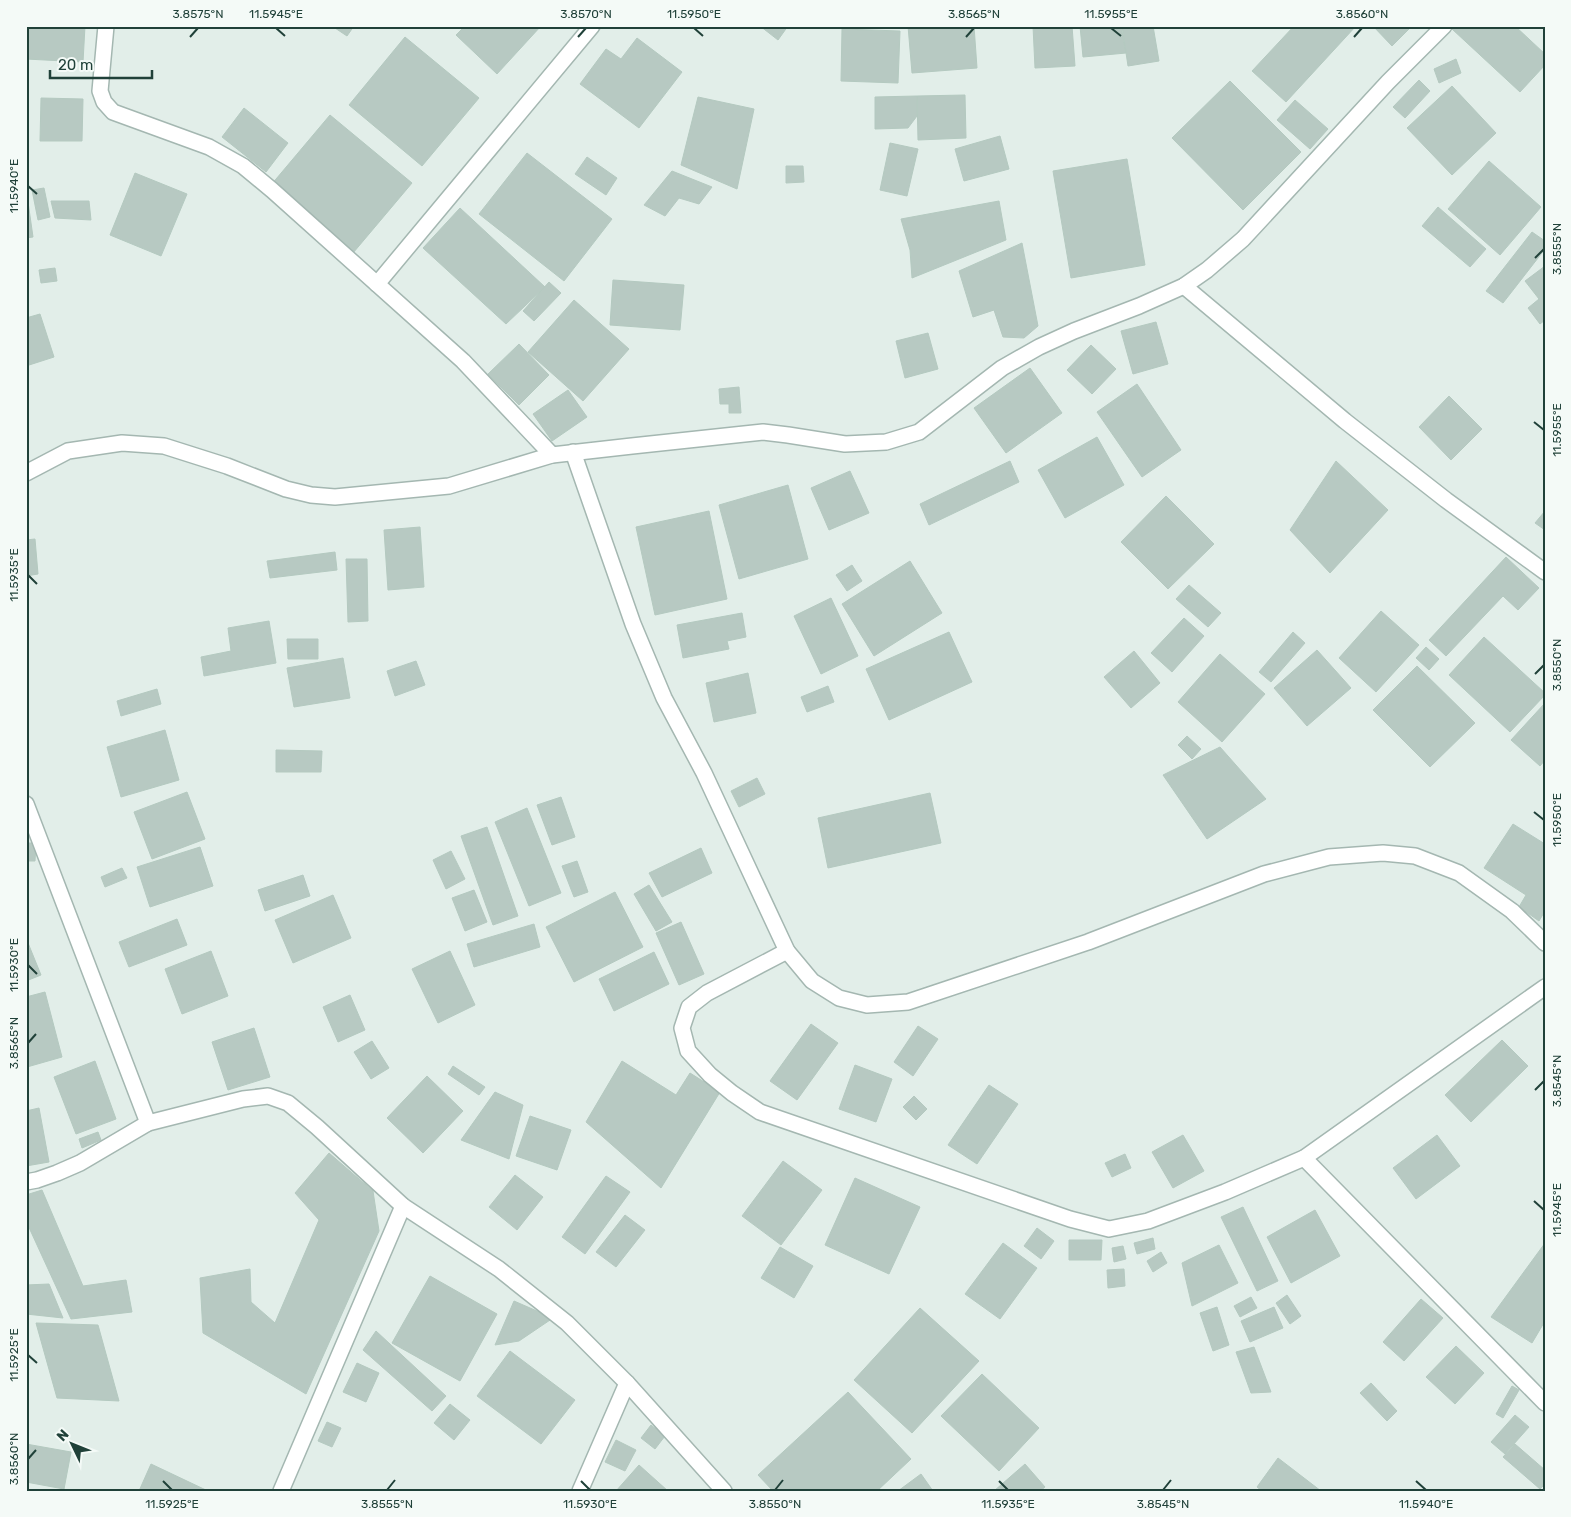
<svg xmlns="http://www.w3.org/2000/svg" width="1571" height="1517" font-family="Rubik,sans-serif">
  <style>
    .building { fill: #b7c9c2; stroke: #b4c9c0 }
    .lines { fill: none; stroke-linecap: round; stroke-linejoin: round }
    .minor-casing { stroke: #a4b7b1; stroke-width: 18 }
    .minor { stroke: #fff; stroke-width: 15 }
    .ticks { fill: none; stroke: #204139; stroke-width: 2 }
    .neatline { fill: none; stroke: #204139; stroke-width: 2 }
    .ticks-label { font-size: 12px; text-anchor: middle; fill: #204139 }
  </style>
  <rect width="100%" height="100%" fill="#e2eee9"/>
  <g class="building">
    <path d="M27,26H85L83,62L26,59Z"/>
    <path d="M332,26H354L347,36Z"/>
    <path d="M465,26H541L497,74L456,35Z"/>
    <path d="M760,26H788L778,40Z"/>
    <path d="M908,26H974L977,68L912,73Z"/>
    <path d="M1033,26H1072L1075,66L1035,68Z"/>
    <path d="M1080,26H1121L1126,53L1083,57Z"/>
    <path d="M1122,26H1153L1159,61L1128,66Z"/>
    <path d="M1294,26H1356L1286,102L1252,71Z"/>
    <path d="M1373,26H1412L1392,46Z"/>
    <path d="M1455,26H1515L1545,54V65L1520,92L1452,29Z"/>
    <path d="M842,29L900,31L898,83L841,81Z"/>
    <path d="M405,37L479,98L422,166L349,105Z"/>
    <path d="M637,38L682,72L639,128L580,84L606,49L621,59Z"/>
    <path d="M1456,59L1461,73L1439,83L1434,69Z"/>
    <path d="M1419,80L1430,91L1405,118L1393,107Z"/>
    <path d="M1230,81L1301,152L1243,210L1172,138Z"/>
    <path d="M1452,86L1496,133L1452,175L1407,128Z"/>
    <path d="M965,95L966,138L918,140L917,96Z"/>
    <path d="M917,96V116L908,128L875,129V97Z"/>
    <path d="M698,97L754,109L737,189L681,165Z"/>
    <path d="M41,98L83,99L82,141H40Z"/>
    <path d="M1295,100L1328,129L1310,149L1277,120Z"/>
    <path d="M244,108L288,143L266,172L222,137Z"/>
    <path d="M330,115L412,183L353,253L271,185Z"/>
    <path d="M1000,136L1009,169L964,181L955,149Z"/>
    <path d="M890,143L918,149L907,196L880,190Z"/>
    <path d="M527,153L612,219L564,281L479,214Z"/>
    <path d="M587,157L617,178L606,195L575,174Z"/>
    <path d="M1127,159L1145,265L1071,278L1053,171Z"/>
    <path d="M1489,161L1541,207L1500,255L1448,209Z"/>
    <path d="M786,166H803L804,182L786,183Z"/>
    <path d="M672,171L712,187L699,204L679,198L665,216L644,205Z"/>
    <path d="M135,173L187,194L161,256L110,235Z"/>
    <path d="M26,188L33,237L26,238Z"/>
    <path d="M44,188L50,217L38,220L32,190Z"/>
    <path d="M51,201H89L91,220L55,218Z"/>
    <path d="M999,201L1006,240L912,278L910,250L901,219Z"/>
    <path d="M1438,207L1486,249L1470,267L1422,226Z"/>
    <path d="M460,208L545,287L506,324L423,248Z"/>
    <path d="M1532,232L1545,241V249L1503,303L1486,291Z"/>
    <path d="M1022,243L1038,326L1024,338L1003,337L994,310L973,317L959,271Z"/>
    <path d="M1545,266V320L1540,324L1528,308L1539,299L1525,281Z"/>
    <path d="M55,268L57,281L41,283L39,270Z"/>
    <path d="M613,280L684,285L680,330L610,325Z"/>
    <path d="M549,282L561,293L534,321L523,311Z"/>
    <path d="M574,300L629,349L583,401L528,352Z"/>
    <path d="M40,314L54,357L26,366V318Z"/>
    <path d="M1156,322L1168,364L1133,374L1121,331Z"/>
    <path d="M928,333L938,369L905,378L896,341Z"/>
    <path d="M519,344L549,375L519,405L488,374Z"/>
    <path d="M1091,345L1116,369L1092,394L1067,370Z"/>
    <path d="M1030,368L1062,413L1006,453L974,408Z"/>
    <path d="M1137,384L1181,450L1142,477L1097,412Z"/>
    <path d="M739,387L741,413H729V404H720L719,389Z"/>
    <path d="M568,390L587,417L552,441L533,414Z"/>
    <path d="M1449,396L1482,429L1451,460L1419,427Z"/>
    <path d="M1097,437L1124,485L1065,518L1038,470Z"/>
    <path d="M1010,461L1019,482L929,525L920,504Z"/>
    <path d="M1336,461L1388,510L1330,573L1290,530Z"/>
    <path d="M850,471L869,513L829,530L811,488Z"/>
    <path d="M788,485L808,559L739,579L719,505Z"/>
    <path d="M1166,496L1214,544L1168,589L1121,542Z"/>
    <path d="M709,511L727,599L655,615L636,527Z"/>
    <path d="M1545,511V530L1535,523Z"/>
    <path d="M420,527L424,587L388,590L384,530Z"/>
    <path d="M35,539L38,574L26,576V540Z"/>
    <path d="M335,552L337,570L270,578L267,561Z"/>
    <path d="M1506,557L1539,588L1518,610L1503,596L1446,656L1429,640Z"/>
    <path d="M346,559H367L368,621L348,622Z"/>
    <path d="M910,561L942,613L874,656L842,604Z"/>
    <path d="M852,565L862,581L847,591L836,575Z"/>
    <path d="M1189,585L1221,613L1208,627L1176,599Z"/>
    <path d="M831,598L858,656L821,674L794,616Z"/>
    <path d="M1381,611L1419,645L1376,692L1339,658Z"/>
    <path d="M742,613L746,637L727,641L729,649L683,658L677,625Z"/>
    <path d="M1184,618L1204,636L1172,672L1151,653Z"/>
    <path d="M269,621L276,663L204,676L201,657L231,651L228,628Z"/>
    <path d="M949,632L972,682L889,720L866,669Z"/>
    <path d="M1293,632L1305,643L1271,682L1259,672Z"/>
    <path d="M1484,637L1545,693V695L1510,732L1449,675Z"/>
    <path d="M287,639H318V659H288Z"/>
    <path d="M1426,647L1439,659L1429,670L1416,658Z"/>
    <path d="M1317,650L1351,688L1307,726L1274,688Z"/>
    <path d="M1134,651L1160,683L1131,708L1104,677Z"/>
    <path d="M1220,654L1265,694L1222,742L1178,702Z"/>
    <path d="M343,658L350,698L294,707L287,668Z"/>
    <path d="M416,661L425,685L395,696L387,671Z"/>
    <path d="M1417,666L1475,723L1430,767L1373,710Z"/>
    <path d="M748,673L756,713L714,722L706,683Z"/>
    <path d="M828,686L834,702L807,712L801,697Z"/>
    <path d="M157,689L161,704L121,716L117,701Z"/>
    <path d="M1545,703V760L1540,766L1511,740Z"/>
    <path d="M165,730L179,780L121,797L107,747Z"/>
    <path d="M1187,736L1201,749L1192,759L1178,745Z"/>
    <path d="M1220,747L1266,799L1207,839L1163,775Z"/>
    <path d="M276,750L322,751L321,772H276Z"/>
    <path d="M757,778L765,794L739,807L731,791Z"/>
    <path d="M187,792L205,839L152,859L134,812Z"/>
    <path d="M930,793L941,843L828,868L818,818Z"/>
    <path d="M561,797L575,837L552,845L537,805Z"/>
    <path d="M527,808L561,893L529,906L495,822Z"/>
    <path d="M1513,824L1545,844V911L1539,921L1519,907L1526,895L1484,868Z"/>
    <path d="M487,827L518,916L493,925L461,836Z"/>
    <path d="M26,843H36L35,861H26Z"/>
    <path d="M200,847L213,886L150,907L137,867Z"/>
    <path d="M701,848L712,873L662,897L649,873Z"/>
    <path d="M451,851L465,879L446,889L433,860Z"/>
    <path d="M577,861L588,892L574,897L562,866Z"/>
    <path d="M122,868L127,878L105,887L101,877Z"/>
    <path d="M303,875L310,896L265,911L258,890Z"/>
    <path d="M649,885L672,922L656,931L634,894Z"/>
    <path d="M474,890L487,922L465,931L452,898Z"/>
    <path d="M615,892L643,947L574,982L546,927Z"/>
    <path d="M333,895L351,938L293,963L275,920Z"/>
    <path d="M177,919L187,945L129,967L119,942Z"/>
    <path d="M681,922L704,974L679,985L656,933Z"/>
    <path d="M534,924L540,947L474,967L467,944Z"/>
    <path d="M26,938L41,975L26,981Z"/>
    <path d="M211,951L228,996L182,1014L165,969Z"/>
    <path d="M450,951L475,1005L438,1023L412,969Z"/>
    <path d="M654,952L669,984L614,1011L599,979Z"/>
    <path d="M45,992L62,1057L27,1067L26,997Z"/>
    <path d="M350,995L365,1030L338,1042L323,1007Z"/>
    <path d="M811,1024L838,1043L797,1100L770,1081Z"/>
    <path d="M918,1026L938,1039L913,1076L894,1062Z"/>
    <path d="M254,1028L270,1077L228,1090L212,1042Z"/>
    <path d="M1502,1040L1528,1066L1471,1122L1445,1095Z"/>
    <path d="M372,1041L389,1068L371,1079L354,1052Z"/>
    <path d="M95,1061L116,1119L76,1134L54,1077Z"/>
    <path d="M622,1061L676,1095L690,1073L720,1092L661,1188L586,1122Z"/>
    <path d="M855,1065L892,1079L876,1122L839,1109Z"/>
    <path d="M453,1066L485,1087L479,1095L448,1074Z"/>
    <path d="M427,1076L463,1111L423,1153L387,1118Z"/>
    <path d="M989,1085L1018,1104L977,1164L948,1145Z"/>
    <path d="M495,1092L523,1105L509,1159L461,1140Z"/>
    <path d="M914,1096L927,1109L916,1120L903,1107Z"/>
    <path d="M39,1108L49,1162L26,1166V1111Z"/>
    <path d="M530,1116L571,1130L557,1170L516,1156Z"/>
    <path d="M98,1132L101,1140L82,1148L79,1139Z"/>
    <path d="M1183,1135L1204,1171L1173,1188L1152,1152Z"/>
    <path d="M1437,1135L1460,1166L1416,1199L1393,1168Z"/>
    <path d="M329,1153L373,1191L379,1231L306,1394L203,1333L200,1278L250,1269L251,1302L275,1323L319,1220L295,1193Z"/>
    <path d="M1125,1154L1131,1168L1112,1177L1105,1163Z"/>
    <path d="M783,1161L822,1190L781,1245L742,1216Z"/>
    <path d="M515,1175L543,1197L517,1230L489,1207Z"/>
    <path d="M606,1176L630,1192L585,1254L562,1237Z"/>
    <path d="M855,1178L920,1207L889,1274L825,1245Z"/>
    <path d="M42,1190L83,1286L126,1280L132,1312L71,1319L26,1221V1195Z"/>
    <path d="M1243,1207L1278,1281L1257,1291L1221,1217Z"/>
    <path d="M1315,1210L1340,1256L1291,1283L1267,1237Z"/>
    <path d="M625,1215L645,1230L616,1267L596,1252Z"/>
    <path d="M1037,1228L1054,1241L1041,1259L1024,1246Z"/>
    <path d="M1153,1238L1155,1249L1137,1254L1134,1243Z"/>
    <path d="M1069,1240H1102L1101,1260H1069Z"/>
    <path d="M1003,1243L1037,1268L1000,1319L965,1294Z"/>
    <path d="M1545,1243V1321L1532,1343L1491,1317Z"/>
    <path d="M1219,1245L1238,1283L1192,1306L1182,1263Z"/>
    <path d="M1123,1246L1126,1259L1114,1262L1112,1248Z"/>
    <path d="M780,1247L813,1266L794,1298L761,1278Z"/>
    <path d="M1161,1252L1167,1263L1153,1272L1147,1261Z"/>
    <path d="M1124,1269L1125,1286L1108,1288L1107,1270Z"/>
    <path d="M430,1276L497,1314L460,1381L392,1343Z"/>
    <path d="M49,1284L63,1318L26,1314V1285Z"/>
    <path d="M1287,1295L1301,1316L1290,1324L1276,1303Z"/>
    <path d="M1251,1297L1257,1308L1240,1317L1234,1306Z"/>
    <path d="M1421,1299L1443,1318L1404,1361L1383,1342Z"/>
    <path d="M514,1301L553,1318L519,1341L495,1345Z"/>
    <path d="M1217,1307L1229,1345L1213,1351L1200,1313Z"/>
    <path d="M1274,1307L1283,1328L1250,1342L1241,1321Z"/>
    <path d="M920,1308L979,1361L912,1433L854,1380Z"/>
    <path d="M36,1323L98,1325L119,1401L57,1398Z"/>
    <path d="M376,1331L446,1396L432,1411L363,1350Z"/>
    <path d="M1456,1346L1484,1373L1455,1404L1426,1377Z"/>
    <path d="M1254,1347L1271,1392L1251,1393L1236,1352Z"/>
    <path d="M510,1351L575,1400L541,1444L477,1396Z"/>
    <path d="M357,1363L379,1373L366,1402L343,1392Z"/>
    <path d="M982,1374L1039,1428L999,1471L941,1416Z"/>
    <path d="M1371,1383L1397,1411L1387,1421L1360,1393Z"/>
    <path d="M1512,1386L1519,1390L1503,1418L1496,1414Z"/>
    <path d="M848,1392L911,1459L877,1491H773L758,1475Z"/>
    <path d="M450,1404L470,1420L454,1440L434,1423Z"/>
    <path d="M1515,1415L1529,1427L1505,1454L1491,1442Z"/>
    <path d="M327,1422L341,1428L332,1447L318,1441Z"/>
    <path d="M651,1425L665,1436L655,1449L641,1438Z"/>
    <path d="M616,1440L636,1450L625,1471L605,1462Z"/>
    <path d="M26,1444L71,1452L64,1489L26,1482Z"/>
    <path d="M1515,1444L1545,1470V1484L1540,1489L1503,1457Z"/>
    <path d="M1278,1458L1321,1491H1262L1257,1487Z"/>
    <path d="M151,1464L208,1491H139Z"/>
    <path d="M1025,1464L1045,1487L1040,1491H994Z"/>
    <path d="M639,1465L668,1491H616Z"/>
    <path d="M921,1474L933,1491H898Z"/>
  </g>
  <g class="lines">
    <defs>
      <g id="minor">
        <path d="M106,26L100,91L104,102L113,112L209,147L243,166L272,190L463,361L552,455"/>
        <path d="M377,284L592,26"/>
        <path d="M1184,286L1345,421L1446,500L1545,572"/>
        <path d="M573,452L633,624L664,698L704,773L787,951L812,981L839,998L867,1005L908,1002L1088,942L1264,874L1329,857L1383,853L1415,856L1459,873L1512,911L1545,943"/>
        <path d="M26,473L68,451L122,443L164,446L227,466L286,489L311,495L335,497L449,486L552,455L632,446L763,432L788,435L845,444L886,442L919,432L1002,368L1039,347L1074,331L1139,306L1184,286L1207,270L1243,239L1388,82L1444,26"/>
        <path d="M26,804L148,1123"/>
        <path d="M787,951L707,993L689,1007L682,1028L688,1051L710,1075L732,1093L760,1112L1070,1219L1109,1229L1148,1221L1225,1192L1304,1158L1545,987"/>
        <path d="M1304,1158L1545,1403"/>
        <path d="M26,1182L37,1180L57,1173L80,1163L148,1123L243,1099L268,1096L288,1103L317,1127L403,1206L499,1269L567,1323L627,1383L724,1491"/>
        <path d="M281,1491L403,1206"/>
        <path d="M580,1491L627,1383"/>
      </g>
    </defs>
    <use href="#minor" class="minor-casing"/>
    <use href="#minor" class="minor"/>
  </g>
  <path class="ticks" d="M276,28L285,36M694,28L703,36M1111,28L1121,36M190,37L198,28M578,37L586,28M966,37L974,28M1354,37L1362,28M28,186L37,194M1535,258L1544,249M1534,422L1544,430M28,575L37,584M1535,674L1544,665M1534,812L1544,820M28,965L37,974M28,1043L36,1034M1535,1090L1544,1081M1534,1201L1544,1210M28,1355L37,1363M28,1459L36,1450M163,1481L172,1490M581,1481L590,1490M999,1481L1008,1490M1416,1481L1426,1490M387,1490L395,1480M775,1490L783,1480M1163,1490L1171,1480"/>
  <rect width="1571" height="1517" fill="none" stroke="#f4faf7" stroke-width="55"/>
  <g transform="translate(72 1444) rotate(313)" stroke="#f4faf7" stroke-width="4" paint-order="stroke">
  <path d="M0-4L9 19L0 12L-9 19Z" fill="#204139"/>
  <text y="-8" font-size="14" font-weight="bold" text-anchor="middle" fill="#204139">N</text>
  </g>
  <path d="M50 70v8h102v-8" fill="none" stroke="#204139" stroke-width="2.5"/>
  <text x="58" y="70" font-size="15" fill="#204139" stroke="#f4faf7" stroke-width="4" paint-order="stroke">20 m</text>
  <rect x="28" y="28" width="1516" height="1462" class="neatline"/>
  <g class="ticks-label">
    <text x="198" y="18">3.8575°N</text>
    <text x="276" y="18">11.5945°E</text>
    <text x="586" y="18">3.8570°N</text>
    <text x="694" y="18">11.5950°E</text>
    <text x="974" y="18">3.8565°N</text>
    <text x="1111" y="18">11.5955°E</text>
    <text x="1362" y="18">3.8560°N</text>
    <text transform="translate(14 186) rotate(-90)" y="4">11.5940°E</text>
    <text transform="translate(1557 249) rotate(-90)" y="4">3.8555°N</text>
    <text transform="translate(1557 430) rotate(-90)" y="4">11.5955°E</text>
    <text transform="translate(14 575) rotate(-90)" y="4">11.5935°E</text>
    <text transform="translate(1557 665) rotate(-90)" y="4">3.8550°N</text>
    <text transform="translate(1557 820) rotate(-90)" y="4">11.5950°E</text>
    <text transform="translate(14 965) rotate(-90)" y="4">11.5930°E</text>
    <text transform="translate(14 1043) rotate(-90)" y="4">3.8565°N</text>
    <text transform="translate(1557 1081) rotate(-90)" y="4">3.8545°N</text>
    <text transform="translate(1557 1210) rotate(-90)" y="4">11.5945°E</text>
    <text transform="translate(14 1355) rotate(-90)" y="4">11.5925°E</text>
    <text transform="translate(14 1459) rotate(-90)" y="4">3.8560°N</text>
    <text x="172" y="1508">11.5925°E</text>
    <text x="387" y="1508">3.8555°N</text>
    <text x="590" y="1508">11.5930°E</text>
    <text x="775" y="1508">3.8550°N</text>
    <text x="1008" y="1508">11.5935°E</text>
    <text x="1163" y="1508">3.8545°N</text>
    <text x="1426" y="1508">11.5940°E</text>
  </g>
</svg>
